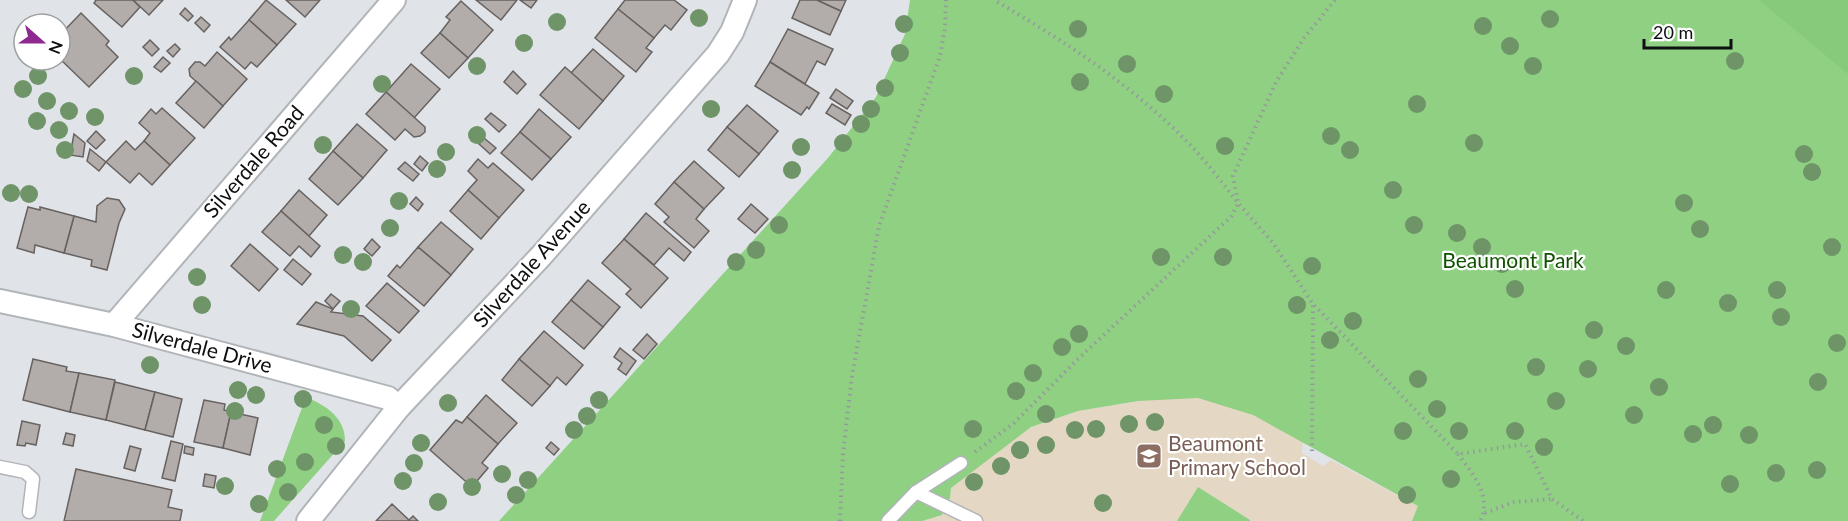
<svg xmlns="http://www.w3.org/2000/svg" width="1848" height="521" font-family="Lato,sans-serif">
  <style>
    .education { fill: #e4d8c4 }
    .green { fill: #8fd083 }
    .forest { fill: #88ca7c }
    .building { fill: #b2acaa; stroke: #676260; stroke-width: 1.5 }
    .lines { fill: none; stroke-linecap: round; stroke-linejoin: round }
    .lane-casing { stroke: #b1b5b9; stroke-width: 15 }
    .street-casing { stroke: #b1b5b9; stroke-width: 26 }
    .path { stroke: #96999c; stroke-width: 4; stroke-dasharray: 1.5 4.5; stroke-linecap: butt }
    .lane { stroke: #fff; stroke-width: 12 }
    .street { stroke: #fff; stroke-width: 22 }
    .tree { fill: #6e9468 }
    .labels { text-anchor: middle; stroke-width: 4.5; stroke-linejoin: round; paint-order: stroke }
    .street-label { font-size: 21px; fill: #0d0f10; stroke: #fff }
    .park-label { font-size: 21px; fill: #105200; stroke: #fff }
    .education-label { font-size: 21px; fill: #785e54; stroke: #fff; text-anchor: start }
  </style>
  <rect width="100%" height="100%" fill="#e0e4e8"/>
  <path class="education" d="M1206,398L1238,407L1303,442L1302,453L1323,466L1331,460L1424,509L1419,521H922L942,515L950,498L951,488L1001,447L1031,427L1078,411L1151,399Z"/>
  <g class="green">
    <path d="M910,0H1848V521H1412L1418,506L1253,415L1198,398L1138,401L1078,411L1031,427L951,488L950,498L942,515L922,521H499L828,158L876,97L905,34Z"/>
    <path d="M306,397C325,405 345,417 345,441L274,521H260Z"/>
    <path d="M1198,487L1250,520V521H1177Z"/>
  </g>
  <path class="forest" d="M1759,0H1848V74Z"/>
  <g class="building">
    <path d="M96,0H133L140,7L122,27L94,3Z"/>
    <path d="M133,0H163L149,15Z"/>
    <path d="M266,0L296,24L277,45L249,20Z"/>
    <path d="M286,0H320L305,17Z"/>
    <path d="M476,0H517L501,20Z"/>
    <path d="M520,0H537L531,8Z"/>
    <path d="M625,0H674L687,10L671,30L665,25L654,38L618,9Z"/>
    <path d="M800,0H817L841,11L830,35L792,18Z"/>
    <path d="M817,0H846L841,11Z"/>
    <path d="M461,1L493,30L468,58L440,33L450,20L446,17Z"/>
    <path d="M185,8L193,16L188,21L180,14Z"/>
    <path d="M618,9L654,38L646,48L652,52L636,72L595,38Z"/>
    <path d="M81,13L109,41L106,45L118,57L89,87L60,59V35Z"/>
    <path d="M201,17L210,25L204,32L195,23Z"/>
    <path d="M249,20L277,45L257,67L251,62L245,69L220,47L229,37L231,40Z"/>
    <path d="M788,29L833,49L825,65L817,61L805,84L770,62Z"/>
    <path d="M440,33L468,58L449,78L421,53Z"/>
    <path d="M150,40L159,49L152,56L143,47Z"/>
    <path d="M175,44L180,49L173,57L167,51Z"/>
    <path d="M593,49L624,76L603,101L571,73Z"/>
    <path d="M217,52L247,79L223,106L190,76L189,69L195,62H200L205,66Z"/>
    <path d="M163,57L170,63L161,72L154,67Z"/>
    <path d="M770,62L819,93L809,109L807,107L801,115L755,86Z"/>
    <path d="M411,64L440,89L414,118L386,92Z"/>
    <path d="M565,67L603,101L579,129L540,95Z"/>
    <path d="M513,71L526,84L517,94L504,82Z"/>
    <path d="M196,81L223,106L204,128L176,103Z"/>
    <path d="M836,89L853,101L847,109L830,98Z"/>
    <path d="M386,92L425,127V132L420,136L414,137L405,129L395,140L366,114Z"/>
    <path d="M832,104L851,115L845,125L826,113Z"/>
    <path d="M747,105L778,131L759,154L727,127Z"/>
    <path d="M162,108L195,138L170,165L144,141L150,133L139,123L151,109L156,114Z"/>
    <path d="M539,109L571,137L551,159L520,132Z"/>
    <path d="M491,113L506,125L499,132L485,119Z"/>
    <path d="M357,124L387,150L363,178L333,151Z"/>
    <path d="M727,127L759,154L739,177L708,150Z"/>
    <path d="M96,131L105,140L96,149L87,141Z"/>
    <path d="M520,132L551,159L532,180L501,153Z"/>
    <path d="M74,134L85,143L83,157L70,155Z"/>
    <path d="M484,138L496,148L490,154L479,144Z"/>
    <path d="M126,141L135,150L144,141L170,165L152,185L139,173L130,183L106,162Z"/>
    <path d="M90,149L106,162L99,171L87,161Z"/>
    <path d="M333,151L363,178L338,205L309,179Z"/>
    <path d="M420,156L428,163L422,171L414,164Z"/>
    <path d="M478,159L488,168L493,163L524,190L499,218L468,190L477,180L468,171Z"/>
    <path d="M694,161L724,188L704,209L674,182Z"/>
    <path d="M405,162L419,174L413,181L398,169Z"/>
    <path d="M674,182L704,209L696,219L709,231L694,248L664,222L669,217L655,204Z"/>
    <path d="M299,190L327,215L309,236L281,211Z"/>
    <path d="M468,190L499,218L481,239L450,211Z"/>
    <path d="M416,197L423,204L418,211L410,204Z"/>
    <path d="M107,198L119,200L125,209L119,223L107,270L91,266L92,260L64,253L74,216L96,222L97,206Z"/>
    <path d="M751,204L768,219L755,233L738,219Z"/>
    <path d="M28,207L40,210V207L74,216L64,253L35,245L34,253L17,248Z"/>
    <path d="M281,211L320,246L311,257L299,246L290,256L262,232Z"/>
    <path d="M646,213L691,252L684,261L669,248L654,265L624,239Z"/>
    <path d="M441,222L473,249L451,275L418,247Z"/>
    <path d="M372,239L380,247L372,256L364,249Z"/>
    <path d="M624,239L668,278L641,308L626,294L631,289L602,263Z"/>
    <path d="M250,244L278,269L259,291L231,266Z"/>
    <path d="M418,247L451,275L424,306L388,276L397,265L400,268Z"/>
    <path d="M293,259L311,274L302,285L284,270Z"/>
    <path d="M588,280L620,307L603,327L571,300Z"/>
    <path d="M387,283L419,311L399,333L366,306Z"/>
    <path d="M331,294L340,301L333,309L325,301Z"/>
    <path d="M571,300L603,327L584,349L552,322Z"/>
    <path d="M316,302L333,309L331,312L363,316L391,340L372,361L344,336L297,324Z"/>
    <path d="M544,331L583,365L566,385L557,377L550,386L519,359Z"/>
    <path d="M647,334L657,344L644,359L633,350Z"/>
    <path d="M620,348L636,361L626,375L618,369L622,363L614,357Z"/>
    <path d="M33,359L67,367L66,371L79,373L70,412L23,400Z"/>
    <path d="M519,359L550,386L532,406L502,380Z"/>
    <path d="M79,373L115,380L106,420L70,412Z"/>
    <path d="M115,382L155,392L145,430L106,420Z"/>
    <path d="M155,392L182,399L173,437L145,430Z"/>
    <path d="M486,395L517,423L498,444L467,417Z"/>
    <path d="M204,400L225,404L224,410L231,412L223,448L194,442Z"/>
    <path d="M231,412L258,418L250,455L223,448Z"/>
    <path d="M467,417L498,444L482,463L488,468L472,487L430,450L456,420L462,423Z"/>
    <path d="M22,421L40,425L36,445L26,443L25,446L17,445Z"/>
    <path d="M66,433L75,435L73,446L63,444Z"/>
    <path d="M171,441L183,444L175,481L162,478Z"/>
    <path d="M551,442L559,449L554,455L546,448Z"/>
    <path d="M130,446L141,449L135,471L124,468Z"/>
    <path d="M185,446L194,448L193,455L184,453Z"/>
    <path d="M76,469L172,490L168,507L182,510L180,521H64Z"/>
    <path d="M205,474L216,476L214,488L203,486Z"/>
    <path d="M392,504L409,520L413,516L418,521H376Z"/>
  </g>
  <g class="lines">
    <defs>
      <g id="lane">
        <path d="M0,467L25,472L33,479L29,512"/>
        <path d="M916,492L976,521"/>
        <path d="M888,521L916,492L961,463"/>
      </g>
      <g id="street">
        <path d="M0,301L114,325L388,398L399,407"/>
        <path d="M114,325L394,0"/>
        <path d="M308,521L399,407L541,256L718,54L732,32L745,0"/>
      </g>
    </defs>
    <use href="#lane" class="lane-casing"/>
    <use href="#street" class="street-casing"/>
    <g class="path">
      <path d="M1335,0L1304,38L1276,82L1233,176L1238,203L1273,243L1313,304L1458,454L1525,444L1552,499L1583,521"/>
      <path d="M1312,451L1313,304"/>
      <path d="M975,452L1014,423L1078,359L1209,237L1231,217L1238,203C1224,185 1210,166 1194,149C1138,89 1065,41 994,0"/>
      <path d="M1458,454C1472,473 1493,497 1480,521"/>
      <path d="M1485,513L1514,502L1552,499"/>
      <path d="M840,521L843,453L852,376L879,226L940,56L945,28L946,0"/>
    </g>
    <use href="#lane" class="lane"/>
    <use href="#street" class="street"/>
  </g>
  <g class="tree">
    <circle cx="699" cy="18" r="9"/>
    <circle cx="1550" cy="19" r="9"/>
    <circle cx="557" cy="22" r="9"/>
    <circle cx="904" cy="24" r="9"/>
    <circle cx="1483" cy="26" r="9"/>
    <circle cx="1078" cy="29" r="9"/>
    <circle cx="524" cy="43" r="9"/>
    <circle cx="1510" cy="46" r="9"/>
    <circle cx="900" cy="53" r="9"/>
    <circle cx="1735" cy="61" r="9"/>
    <circle cx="1127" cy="64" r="9"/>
    <circle cx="477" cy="66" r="9"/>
    <circle cx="1533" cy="66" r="9"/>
    <circle cx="38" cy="76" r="9"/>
    <circle cx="134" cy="76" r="9"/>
    <circle cx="1080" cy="82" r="9"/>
    <circle cx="382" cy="84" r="9"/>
    <circle cx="885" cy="88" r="9"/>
    <circle cx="23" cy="89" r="9"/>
    <circle cx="1164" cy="94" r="9"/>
    <circle cx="47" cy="101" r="9"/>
    <circle cx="1417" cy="104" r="9"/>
    <circle cx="711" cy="109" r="9"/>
    <circle cx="871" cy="109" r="9"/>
    <circle cx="69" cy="111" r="9"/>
    <circle cx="95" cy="117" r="9"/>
    <circle cx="37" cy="121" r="9"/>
    <circle cx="861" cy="124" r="9"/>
    <circle cx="59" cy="130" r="9"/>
    <circle cx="477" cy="135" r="9"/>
    <circle cx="1331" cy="136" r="9"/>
    <circle cx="843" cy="143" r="9"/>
    <circle cx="1474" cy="143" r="9"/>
    <circle cx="323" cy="145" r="9"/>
    <circle cx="1225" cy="146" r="9"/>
    <circle cx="801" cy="147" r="9"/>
    <circle cx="65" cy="150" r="9"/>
    <circle cx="1350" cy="150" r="9"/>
    <circle cx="446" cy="152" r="9"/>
    <circle cx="1804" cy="154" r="9"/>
    <circle cx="437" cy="169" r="9"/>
    <circle cx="792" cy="170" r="9"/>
    <circle cx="1812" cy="172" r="9"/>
    <circle cx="1393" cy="190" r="9"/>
    <circle cx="11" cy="193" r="9"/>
    <circle cx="29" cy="194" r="9"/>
    <circle cx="399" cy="201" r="9"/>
    <circle cx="1684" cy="203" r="9"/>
    <circle cx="779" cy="225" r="9"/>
    <circle cx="1414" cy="225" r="9"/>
    <circle cx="390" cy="228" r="9"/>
    <circle cx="1700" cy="229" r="9"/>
    <circle cx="1457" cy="233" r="9"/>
    <circle cx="1482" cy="247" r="9"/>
    <circle cx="1832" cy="247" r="9"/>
    <circle cx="756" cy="250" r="9"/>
    <circle cx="343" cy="255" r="9"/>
    <circle cx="1161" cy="257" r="9"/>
    <circle cx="1223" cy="257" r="9"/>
    <circle cx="363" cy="262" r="9"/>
    <circle cx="736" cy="262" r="9"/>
    <circle cx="1502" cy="264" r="9"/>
    <circle cx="1312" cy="266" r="9"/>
    <circle cx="197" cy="277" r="9"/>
    <circle cx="1515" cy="289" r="9"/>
    <circle cx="1666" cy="290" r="9"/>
    <circle cx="1777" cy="290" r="9"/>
    <circle cx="1728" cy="303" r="9"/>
    <circle cx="202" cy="305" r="9"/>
    <circle cx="1297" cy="305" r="9"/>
    <circle cx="351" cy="309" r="9"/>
    <circle cx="1781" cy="317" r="9"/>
    <circle cx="1353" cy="321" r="9"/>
    <circle cx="1594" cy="330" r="9"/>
    <circle cx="1079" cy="334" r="9"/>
    <circle cx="1330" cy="340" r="9"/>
    <circle cx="1837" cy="343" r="9"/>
    <circle cx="1626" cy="346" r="9"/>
    <circle cx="1062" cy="347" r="9"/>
    <circle cx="150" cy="365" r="9"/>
    <circle cx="1536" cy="367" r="9"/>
    <circle cx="1588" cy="369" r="9"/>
    <circle cx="1033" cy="373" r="9"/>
    <circle cx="1418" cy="379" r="9"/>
    <circle cx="1818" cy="382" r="9"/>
    <circle cx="1659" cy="387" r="9"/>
    <circle cx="238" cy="390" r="9"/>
    <circle cx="1016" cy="391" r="9"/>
    <circle cx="256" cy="395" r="9"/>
    <circle cx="303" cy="399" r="9"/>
    <circle cx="599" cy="400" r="9"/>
    <circle cx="1556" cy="401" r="9"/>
    <circle cx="448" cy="403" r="9"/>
    <circle cx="1437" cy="409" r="9"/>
    <circle cx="235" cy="411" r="9"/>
    <circle cx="1046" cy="414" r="9"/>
    <circle cx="1634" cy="415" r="9"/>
    <circle cx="587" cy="416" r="9"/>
    <circle cx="1155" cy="422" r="9"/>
    <circle cx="1129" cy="424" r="9"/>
    <circle cx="324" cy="425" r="9"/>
    <circle cx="1713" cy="425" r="9"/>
    <circle cx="973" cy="429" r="9"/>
    <circle cx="1096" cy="429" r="9"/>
    <circle cx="574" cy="430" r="9"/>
    <circle cx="1075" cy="430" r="9"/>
    <circle cx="1403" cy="431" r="9"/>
    <circle cx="1459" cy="431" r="9"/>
    <circle cx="1515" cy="431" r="9"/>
    <circle cx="1693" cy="434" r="9"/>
    <circle cx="1749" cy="435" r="9"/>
    <circle cx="421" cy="443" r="9"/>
    <circle cx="1046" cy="445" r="9"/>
    <circle cx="336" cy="446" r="9"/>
    <circle cx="1544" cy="447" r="9"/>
    <circle cx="1020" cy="450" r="9"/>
    <circle cx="305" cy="462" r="9"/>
    <circle cx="414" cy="463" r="9"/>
    <circle cx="1001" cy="466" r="9"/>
    <circle cx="277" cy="469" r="9"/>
    <circle cx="1817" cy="470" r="9"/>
    <circle cx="1776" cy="473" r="9"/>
    <circle cx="502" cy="474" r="9"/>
    <circle cx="1451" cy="479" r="9"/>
    <circle cx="528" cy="480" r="9"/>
    <circle cx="403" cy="481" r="9"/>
    <circle cx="974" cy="482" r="9"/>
    <circle cx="1730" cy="484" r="9"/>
    <circle cx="225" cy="486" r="9"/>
    <circle cx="472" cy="487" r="9"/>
    <circle cx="288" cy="492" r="9"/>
    <circle cx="516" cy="495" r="9"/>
    <circle cx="1407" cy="495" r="9"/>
    <circle cx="438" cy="502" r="9"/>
    <circle cx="1103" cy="503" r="9"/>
    <circle cx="259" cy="504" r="9"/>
  </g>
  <defs>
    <symbol id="school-square" viewBox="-11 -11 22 22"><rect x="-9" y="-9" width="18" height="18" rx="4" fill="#8d6e63" stroke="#fff"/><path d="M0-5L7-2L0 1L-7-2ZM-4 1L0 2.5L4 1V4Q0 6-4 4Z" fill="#fff"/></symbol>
  </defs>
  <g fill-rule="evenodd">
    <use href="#school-square" x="1134" y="441" width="30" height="30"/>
  </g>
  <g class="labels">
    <g class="street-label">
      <text transform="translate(254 162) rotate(-49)" y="7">Silverdale Road</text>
      <text transform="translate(532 264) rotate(-48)" y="7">Silverdale Avenue</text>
      <text transform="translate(202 348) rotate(15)" y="7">Silverdale Drive</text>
    </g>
    <g class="park-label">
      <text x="1513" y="268">Beaumont Park</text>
    </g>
    <g class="education-label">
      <text x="1168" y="451">Beaumont<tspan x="1168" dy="24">Primary School</tspan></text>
    </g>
  </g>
  <g transform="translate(42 42) rotate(111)"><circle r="28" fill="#ffffff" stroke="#9e9f9f" stroke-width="1.5"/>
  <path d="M0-4.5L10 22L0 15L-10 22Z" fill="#8e298f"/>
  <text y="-9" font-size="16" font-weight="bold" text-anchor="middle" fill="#0d0f10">N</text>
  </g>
  <path d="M1644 39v9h87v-9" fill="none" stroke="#0d0f10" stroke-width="3"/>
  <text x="1653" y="39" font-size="18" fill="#0d0f10" stroke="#ffffff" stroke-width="4.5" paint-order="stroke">20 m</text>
</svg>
